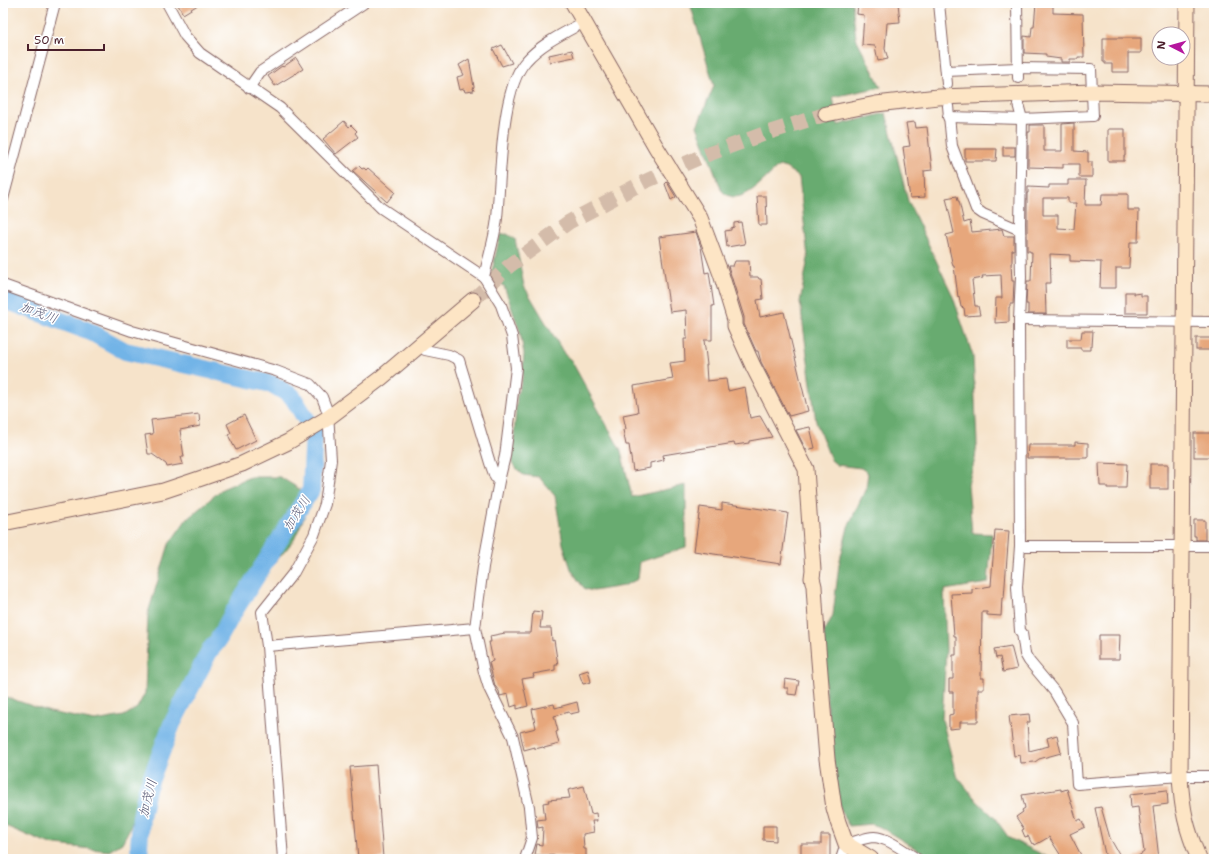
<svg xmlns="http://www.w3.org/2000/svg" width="1217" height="862" font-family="'Shantell Sans','Klee One',sans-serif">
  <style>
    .forest { fill: #67ab70; stroke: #58654e }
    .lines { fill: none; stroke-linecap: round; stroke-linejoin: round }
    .river { stroke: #72b4e7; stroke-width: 18 }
    .building { fill: #e7a77b; fill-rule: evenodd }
    .secondary-tunnel { stroke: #d4bcaa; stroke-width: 15; stroke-dasharray: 15 8; stroke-linecap: butt }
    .street-casing { stroke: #866463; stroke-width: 12 }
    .secondary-casing { stroke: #866463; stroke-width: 17 }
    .street { stroke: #fff; stroke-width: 10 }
    .secondary { stroke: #fde5c5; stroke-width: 15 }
    .labels { text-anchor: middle; stroke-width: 3; stroke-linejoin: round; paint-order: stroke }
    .water-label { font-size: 13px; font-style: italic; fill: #5a5b76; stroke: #fff }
  </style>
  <rect width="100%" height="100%" fill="#fff"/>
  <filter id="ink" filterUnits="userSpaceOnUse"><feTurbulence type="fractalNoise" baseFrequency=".025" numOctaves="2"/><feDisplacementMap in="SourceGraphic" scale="8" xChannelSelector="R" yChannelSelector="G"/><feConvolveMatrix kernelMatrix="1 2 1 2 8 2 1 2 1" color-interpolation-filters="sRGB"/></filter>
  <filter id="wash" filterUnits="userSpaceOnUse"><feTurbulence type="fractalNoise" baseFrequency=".012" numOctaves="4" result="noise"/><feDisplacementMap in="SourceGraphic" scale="16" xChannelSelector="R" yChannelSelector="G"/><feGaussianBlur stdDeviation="0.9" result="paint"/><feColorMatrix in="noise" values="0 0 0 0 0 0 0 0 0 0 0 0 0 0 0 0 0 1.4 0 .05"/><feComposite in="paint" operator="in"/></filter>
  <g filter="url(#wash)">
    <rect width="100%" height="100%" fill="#f6e3ca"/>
    <g class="forest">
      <path d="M690,3H852L856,38L881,87L833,97L838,125L886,113L908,201L952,294L973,356L977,443L975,459L968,484L972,533L992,534L988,583L944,590L946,650L942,719L956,775L977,801L994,817L1009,838L1051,859H933L880,827L872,824L849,826L844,818L836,796L820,634L826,629L833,615L839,564L848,527L866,488L868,473L861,468L837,465L831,460L816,422L800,302L808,258L799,177L786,168L779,166C765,178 740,210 722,191L697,126L714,86Z"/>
      <path d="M507,234L515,239L524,286L565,355L571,360L621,451L632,497L686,485V547L640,562L638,579L623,586L593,591L585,589L580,583L571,569L563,544L555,496L539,477L523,475L512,464L517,395L522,379L524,354L520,332L504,286L491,276L500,235Z"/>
      <path d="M250,477H280L306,493L308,508L294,540L209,642L156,750L130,828L122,843L109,851L48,844L3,825V696L50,712L95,721L124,716L137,708L145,693L148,613L169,544L186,520L222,489Z"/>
    </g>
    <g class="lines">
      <path class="river" d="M3,299L91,332L125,351L272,384L292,396L314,432L311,490L233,613L217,642L210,650L172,724L147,789L141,817L139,847L141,859"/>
    </g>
    <g id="blocks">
      <g class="building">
        <path d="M177,3H201L183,14Z"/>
        <path d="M858,3H876V4L898,3L900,22L887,23L885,49L888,59L878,61L875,46L862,45L864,15L857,14Z"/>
        <path d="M1036,3H1053V13L1083,14L1084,57H1078V59H1070V62H1061V59L1046,57V54L1024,53V36L1031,37L1032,27H1034Z"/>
        <path d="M1103,38H1141V53H1128V72H1112V64H1105V62H1103Z"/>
        <path d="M502,45L512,63L502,66L493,49Z"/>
        <path d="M572,50L574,57L550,62L549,55Z"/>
        <path d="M296,58L303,69L275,86L268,76L282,66L283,67Z"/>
        <path d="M469,59L474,87L473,88L474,91L465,92L464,89L460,90L457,77L464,75L459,65Z"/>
        <path d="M344,121L349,127L351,125L357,131L355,133L358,137L336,154L323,139Z"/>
        <path d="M915,122L916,128L927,127L932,170L924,171L925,197L910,198L903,147L910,146L906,123Z"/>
        <path d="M1074,123V151L1088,152V162H1092V177H1079V164H1063V168L1028,167V132H1030V125H1044V151H1062V124Z"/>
        <path d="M1108,129H1125V156H1124V161H1108Z"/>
        <rect x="1003" y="147" width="12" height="9"/>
        <path d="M965,149H997L996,161H965Z"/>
        <path d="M359,166L362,169L364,168L366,170L368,168L395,192L387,202L353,171Z"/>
        <path d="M1068,180H1086L1085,205H1101L1102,194H1128V210H1139L1138,242H1130L1129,268H1116V288H1100L1101,262L1070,261V255L1050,254L1051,283H1045L1046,314H1028V304H1026L1027,281H1031L1032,252H1030V251H1027V193H1028V187L1049,188V185H1068ZM1043,198H1068V203H1076L1074,229L1058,228V215H1043Z"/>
        <path d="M667,182L676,197L671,200L665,184Z"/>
        <path d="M757,196H766L767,225H759Z"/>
        <path d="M957,196L958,201H959L964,223L970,221L972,232L1002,229L1004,236H1014V250H1012V263H1011L1012,281H1014L1013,304H1010V307H1009V322L995,323L996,298H1002L1001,275L982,276L983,278L972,280L975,306H978L980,315L965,316L964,308L961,307L959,296L958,297L954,266H953L946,235L954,233L946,198Z"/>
        <path d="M741,222L745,244L727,247L725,231L731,230V228L734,227V223Z"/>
        <path d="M696,232L701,247L705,273L709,272L714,306H712V340H704L707,365H706L707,381L726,379L728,391L745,387L750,418L760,416L772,437L749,441V443L735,445L734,443L663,455L664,460L650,463V468L633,471L629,445H626L623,430L626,429L623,415L638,412L634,386L673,379L670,363L685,361L684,339H687L686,310L670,312L659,237Z"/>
        <path d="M735,261H749L750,277H758L759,279H761L763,299L757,300L760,317L784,312L808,411L789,416L761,362L758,351H756L744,324V317L728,266H733Z"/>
        <path d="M1125,292H1134V294L1141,293V296H1147V313H1125Z"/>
        <path d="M1082,331H1093L1092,347H1090V350H1081V348H1067V339H1081Z"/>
        <rect x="1196" y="338" width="18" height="12"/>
        <path d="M199,414L200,426L180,430L184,457H181L183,464L167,467L166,464L152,454H148L145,435L153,434L151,420Z"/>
        <path d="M244,415L256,440L236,450L228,435L231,433L227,424Z"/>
        <path d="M810,427L815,448L806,450L796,430Z"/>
        <rect x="1194" y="433" width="20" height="24"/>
        <path d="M1075,442L1088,443V458H1027L1028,445H1075Z"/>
        <path d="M1099,463L1127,464L1126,488H1107V486H1100Z"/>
        <rect x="1150" y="464" width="18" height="25"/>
        <path d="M722,503L788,513L781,564L694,551L700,507L722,510Z"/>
        <path d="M1194,520H1205V540H1196V536H1194Z"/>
        <path d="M995,530L1009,531L1004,598H1002L1001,616L987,615V612H982L981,678H984V689H978V722H960V728L949,729V715L953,714V692H949V679H953V655H956V636H954L951,594L972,593V589L991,586Z"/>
        <path d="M533,611L542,612L540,628H551L552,641L554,640L558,665H555V670L533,674L534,677L522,679L528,706L517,709V705L511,707L508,694L500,696L499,691L495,686L489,662L493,661L489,642H491L490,636L505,633H531Z"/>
        <path d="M1099,635H1120L1119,659H1099Z"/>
        <path d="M1011,646L1017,669L1003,672L1000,657L996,658L994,649Z"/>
        <path d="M588,670L591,682L583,684L579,673Z"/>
        <path d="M785,679L799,681L796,695L788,694V688H784Z"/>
        <path d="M577,702L579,712L570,714L569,712L554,716L558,731L556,732L559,744L544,748L543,747L535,749V747L524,750L520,732L536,728L532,709L554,704L555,708Z"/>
        <path d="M1029,714L1030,722H1027L1029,751L1049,746L1047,738L1057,735L1061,753L1039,759L1035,762L1021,763L1020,755L1014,756L1009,716Z"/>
        <path d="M376,765L383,858L358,859L350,767Z"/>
        <path d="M584,786L591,814L596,813L597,821H592L594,832L583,834L584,849H586V859H571L572,856L535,855L537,844L542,845L543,827L538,828L537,820L545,819L543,803L549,802L548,800L570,798L568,790Z"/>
        <path d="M1061,789V791L1067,789L1077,821L1081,819L1085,827L1070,834L1083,859H1063L1049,837L1035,845L1034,843L1032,844L1028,836L1025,837L1022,830L1024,829L1016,817L1023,812L1022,810L1025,808L1022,795Z"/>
        <path d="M1167,790L1168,804L1153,806L1159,859H1134L1144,852L1138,807L1131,808L1130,794Z"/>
        <path d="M1101,807L1110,838L1122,859H1106L1095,808Z"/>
        <path d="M763,826H776V841L763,840Z"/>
        <path d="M821,835H830V859H801V844H821Z"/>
      </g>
    </g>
  </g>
  <g filter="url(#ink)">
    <use href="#blocks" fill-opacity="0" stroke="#866463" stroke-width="1"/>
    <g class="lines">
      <path class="secondary-tunnel" d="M473,300L509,266L569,222L644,182L703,156L764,134L826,114"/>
      <defs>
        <g id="street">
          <path d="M167,3L185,36L200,53L280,108L381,208L484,277L501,305L512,336L516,368L505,456L499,481L483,567L475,628L484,672L489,688L513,737L529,807L532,838L525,859"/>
          <path d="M939,3L947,84"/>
          <path d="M1017,3L1018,78"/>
          <path d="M946,71L1018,68L1091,69L1093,116L1022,119L948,117"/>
          <path d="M249,88L260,72L364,3"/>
          <path d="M1018,104L1022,119L1020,223L1021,277L1019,320L1020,546L1017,587L1020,631L1022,633L1025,654L1029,661L1054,691L1073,723L1077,784L1180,776H1214"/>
          <path d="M948,106L952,146L976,209L983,214L1020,230"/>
          <path d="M3,199L55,3"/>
          <path d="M484,277C488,258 495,238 497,218C501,179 500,89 526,61C541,44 564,33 584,22"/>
          <path d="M3,285L132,331L276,371L310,384L322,397L328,413L331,460L325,504L314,535L294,572L262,612L267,646L283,859"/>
          <path d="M1019,320L1214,322"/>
          <path d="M421,344L425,350L449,355L459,360L490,463L495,477L499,479"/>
          <path d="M1020,546H1214"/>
          <path d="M267,646L475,628"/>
          <path d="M841,859L846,844C855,842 866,837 874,837C889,838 905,852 917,859"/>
        </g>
        <g id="secondary">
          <path d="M573,3L656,147L700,218L721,274L735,320V326L753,366L806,469L813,570L812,578L814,586L817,636L827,759L834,808L838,822L846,844L871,859"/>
          <path d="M1187,3L1180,776C1182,810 1186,828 1199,859"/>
          <path d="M826,114L876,104L938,97L1093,92L1214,94"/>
          <path d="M3,523L163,491L196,480L242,464L288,442L328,418L381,378L473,300"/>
        </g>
      </defs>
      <use href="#street" class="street-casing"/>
      <use href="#secondary" class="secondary-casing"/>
      <use href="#street" class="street"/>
      <use href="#secondary" class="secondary"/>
    </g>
  </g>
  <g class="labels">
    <g class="water-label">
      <text transform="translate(39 312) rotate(20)" y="5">加茂川</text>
      <text transform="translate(296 513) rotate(-58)" y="5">加茂川</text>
      <text transform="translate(147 798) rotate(-76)" y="5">加茂川</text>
    </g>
  </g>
  <rect width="1217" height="862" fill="none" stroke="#fff" stroke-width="16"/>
  <g transform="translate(1171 46) rotate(276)"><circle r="19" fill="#ffffff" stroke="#b7a5aa"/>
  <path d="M0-3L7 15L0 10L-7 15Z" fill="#b5179e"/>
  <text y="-6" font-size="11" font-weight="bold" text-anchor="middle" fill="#4a1f2b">N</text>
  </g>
  <path d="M28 44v6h76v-6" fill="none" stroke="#4a1f2b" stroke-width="2"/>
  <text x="34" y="44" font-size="12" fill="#4a1f2b" stroke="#ffffff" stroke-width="3" paint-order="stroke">50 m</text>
</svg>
